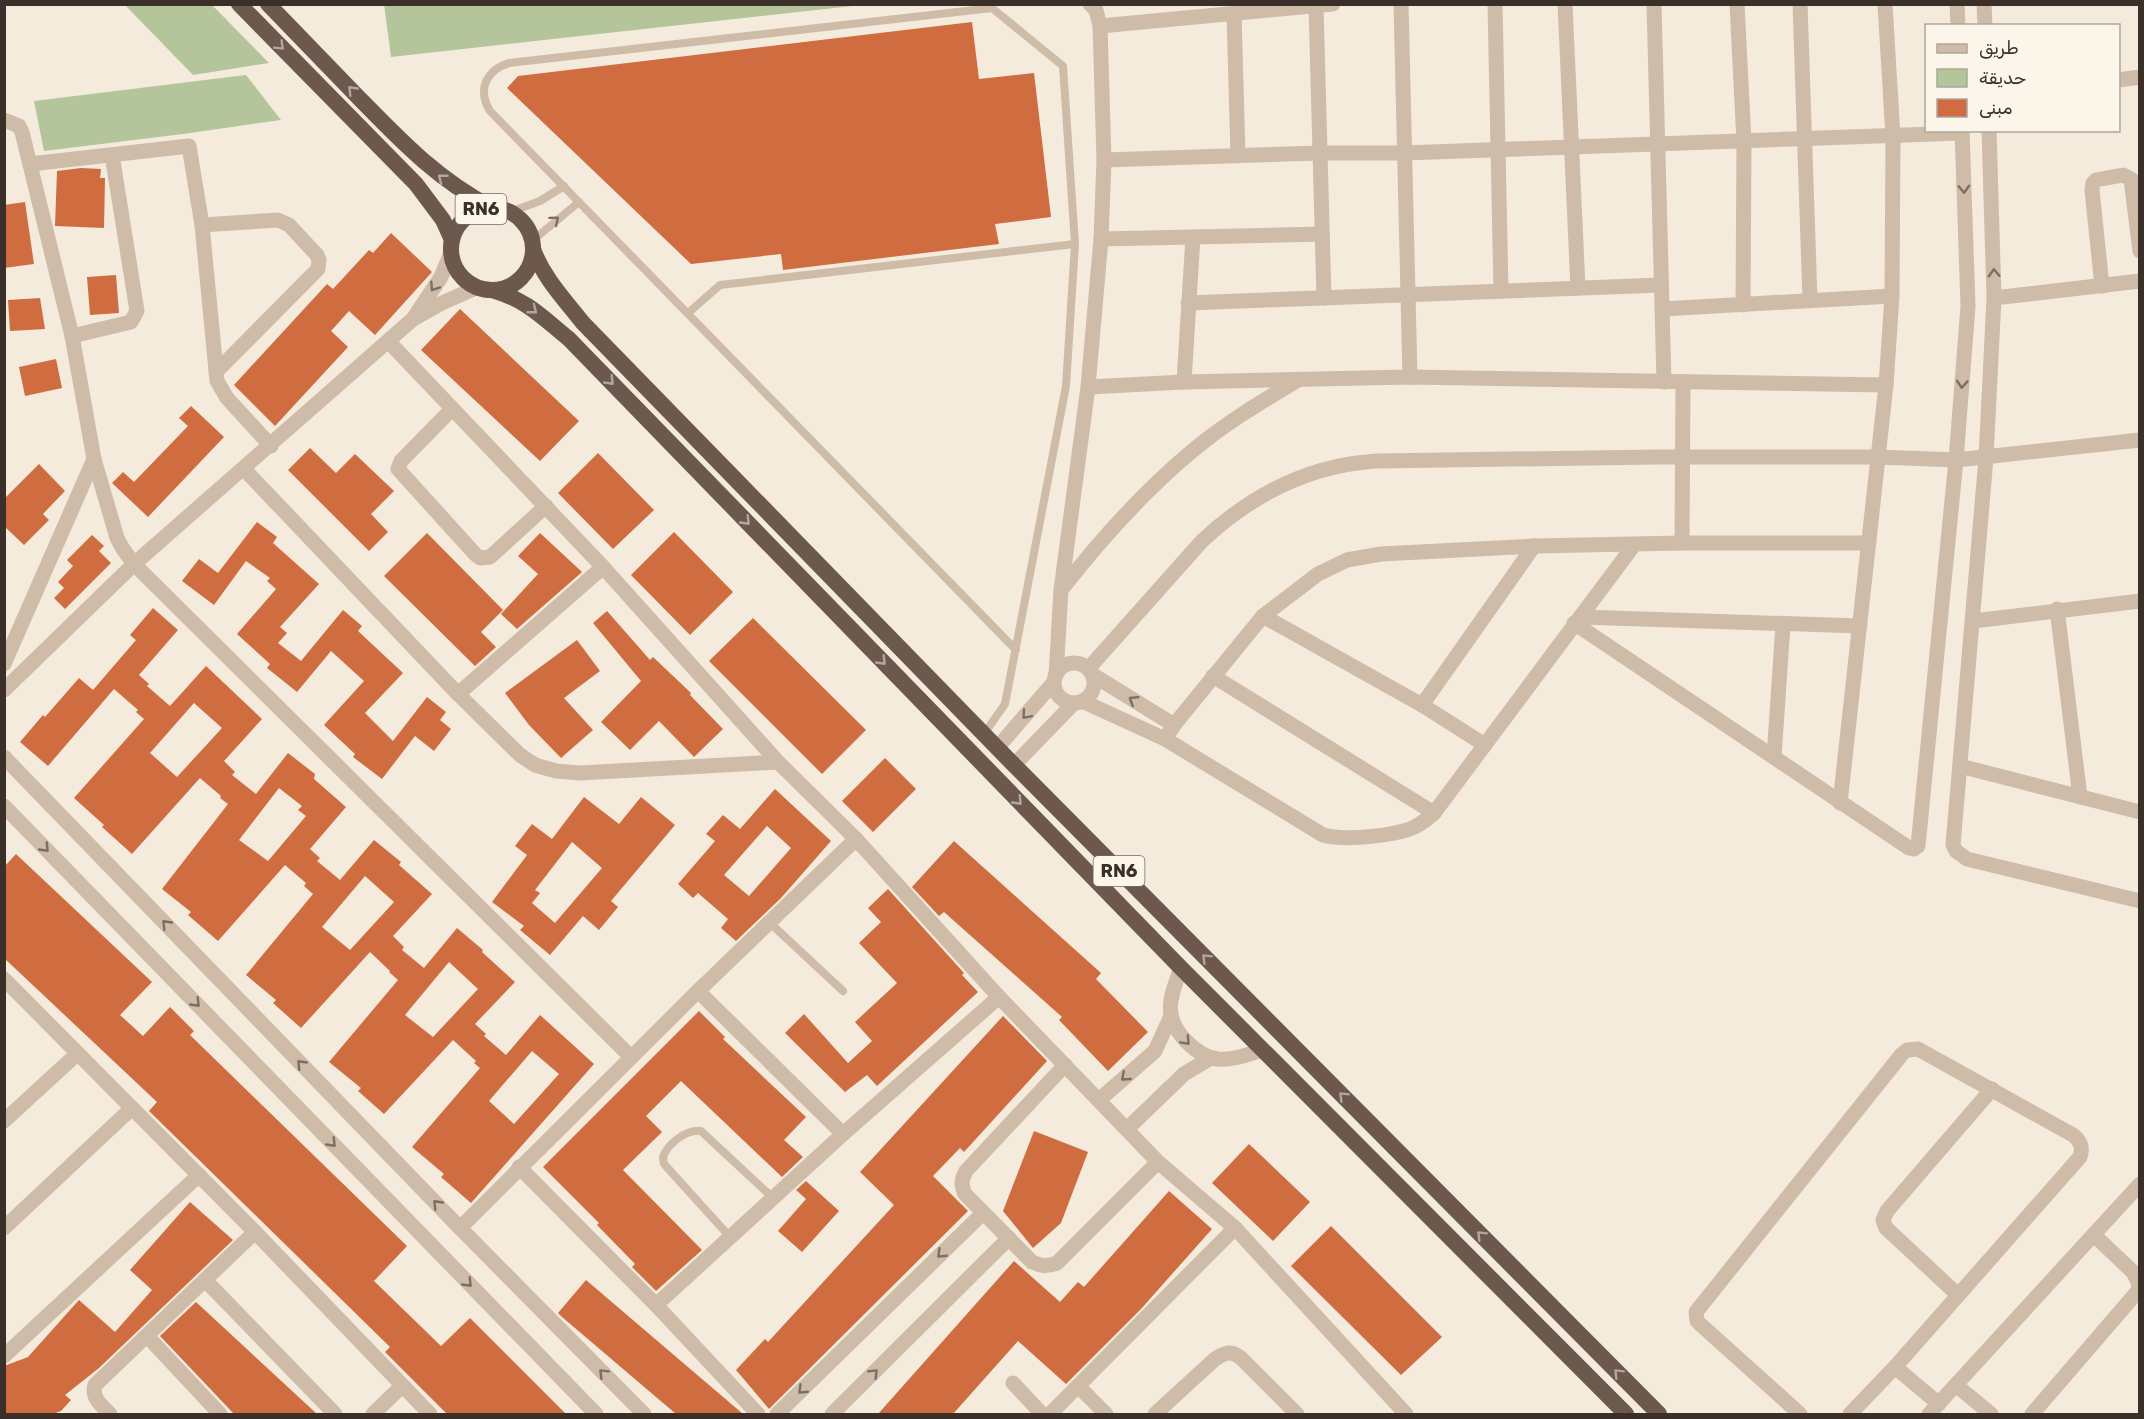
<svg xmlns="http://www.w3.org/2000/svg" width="2144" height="1419" font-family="Rubik,'Noto Naskh Arabic',sans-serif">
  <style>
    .green { fill: #b4c59b }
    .building { fill: #cf6c40; fill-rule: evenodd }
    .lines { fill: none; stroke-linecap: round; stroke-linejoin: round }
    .service { stroke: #cebca8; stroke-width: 8 }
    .minor { stroke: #cebca8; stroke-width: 15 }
    .tertiary { stroke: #cebca8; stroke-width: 15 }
    .trunk { stroke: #6c584c; stroke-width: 16 }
    .oneway { stroke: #b4a69b }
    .oneway2 { stroke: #7d6e62 }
    .labels { text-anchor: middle; stroke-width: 5; stroke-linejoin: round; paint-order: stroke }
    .shield { fill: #fbf5ea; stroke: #746a63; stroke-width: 1.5 }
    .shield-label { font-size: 18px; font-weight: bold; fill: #3a2f29 }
  </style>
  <rect width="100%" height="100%" fill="#f4ebdd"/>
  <g class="green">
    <path d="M384,4H862V5L391,57Z"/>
    <path d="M125,5H212L269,63L193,75Z"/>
    <path d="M246,75L281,120L183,134L44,151L34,101Z"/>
  </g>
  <g class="building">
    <path d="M972,22L979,79L1034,73L1051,217L995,224L999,244L783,270L781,254L691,264L507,88L518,76Z"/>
    <path d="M81,168L101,169L100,178H105L104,228L55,226L57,171Z"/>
    <path d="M25,202L34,264L4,268V205Z"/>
    <path d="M391,233L432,272L375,335L349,311L331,331L348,347L275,426L234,385L327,284L333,289L369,250L373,253Z"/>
    <path d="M116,275L119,313L90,315L87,277Z"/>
    <path d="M40,298L45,329L10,331L8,300Z"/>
    <path d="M460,309L579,421L540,461L421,350Z"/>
    <path d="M56,359L62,388L25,396L19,367Z"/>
    <path d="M191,406L224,437L148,517L112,483L123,472L134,482L188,426L179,418Z"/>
    <path d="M310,448L336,473L355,454L394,491L371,514L388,532L369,551L288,470Z"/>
    <path d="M598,453L654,510L613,549L558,493Z"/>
    <path d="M39,464L65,491L43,514L49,520L24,545L4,526V499Z"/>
    <path d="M257,522L277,537L273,543L319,584L280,627L287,633L278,643L301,661L343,610L362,626L358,631L403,673L365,713L393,741L427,697L446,712L440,720L451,729L434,751L415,736L382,779L353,757L355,754L324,725L364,681L331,651L297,692L267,668L270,664L237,634L276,589L267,581L270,578L246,561L214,605L182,581L199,559L218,573Z"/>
    <path d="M674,532L733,592L690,635L631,575Z"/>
    <path d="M427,533L503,610L481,632L496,647L475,666L384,576Z"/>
    <path d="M540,533L582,572L517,629L501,614L538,574L518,556Z"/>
    <path d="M92,535L104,546L99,551L111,563L65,609L54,598L64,588L58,582L73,566L67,560Z"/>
    <path d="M153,608L178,630L139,675L149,684L147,686L170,706L206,666L262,719L224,761L235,772L232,775L256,794L288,753L315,774L314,779L346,807L310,849L320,858L317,861L340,880L374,840L401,862L399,865L432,894L393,936L404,947L402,950L424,968L457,928L483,950L482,952L515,982L475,1024L486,1034L484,1036L506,1055L540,1015L594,1064L471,1203L441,1177L444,1174L412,1147L480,1068L474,1063L476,1061L453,1040L384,1114L358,1091L361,1088L329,1062L398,980L389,972L390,971L370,952L301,1028L273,1003L276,1000L246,975L313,894L304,886L306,883L285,865L218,941L188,915L191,912L162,889L228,804L220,798L221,796L200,778L132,854L102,827L104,825L74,798L144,719L136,712L138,710L114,689L48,766L20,742L43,715L45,717L79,678L93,690L136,640L130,635ZM194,703L222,728L177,777L150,753ZM279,788L302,806L298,810L306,816L268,861L239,840ZM365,876L394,902L350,950L322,927ZM449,962L478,989L433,1037L405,1015ZM532,1051L559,1074L514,1124L489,1101Z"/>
    <path d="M607,611L650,660L653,657L691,693L690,695L723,729L694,757L659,721L630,750L601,722L641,681L593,623Z"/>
    <path d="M753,618L866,730L822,774L709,661Z"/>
    <path d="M577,640L600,671L564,698L593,730L561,758L529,725L505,693Z"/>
    <path d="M885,758L916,789L873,832L842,801Z"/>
    <path d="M775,789L831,841L781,898L736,941L721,928L728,919L698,893L693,898L678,884L715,841L706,834L723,815L740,829ZM767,826L791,848L749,896L724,875Z"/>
    <path d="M584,797L619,824L641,797L675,825L611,901L618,907L599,930L583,916L550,955L520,930L524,926L492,902L527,855L515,846L532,824L552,839ZM572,842L602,868L555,923L532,903L540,893L535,890Z"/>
    <path d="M954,841L1101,973L1096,979L1148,1032L1108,1071L1059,1020L1062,1017L944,912L939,916L912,887Z"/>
    <path d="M16,854L152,982L120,1015L143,1036L170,1007L194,1031L190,1035L407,1246L374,1281L441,1346L470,1318L566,1414H447L385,1352L390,1347L149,1111L157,1102L4,958V867Z"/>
    <path d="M888,889L964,973L962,975L978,992L877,1086L867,1075L845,1092L785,1033L804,1014L848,1063L872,1041L855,1022L897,983L859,943L881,922L868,908Z"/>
    <path d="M699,1011L725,1037L723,1039L806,1117L784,1140L803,1157L782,1177L681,1081L646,1116L662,1132L623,1170L702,1250L656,1291L632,1267L635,1264L597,1225L599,1223L543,1167Z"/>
    <path d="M1003,1016L1047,1061L964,1152L960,1148L933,1176L968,1211L769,1409L736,1370L765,1339L768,1342L894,1205L860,1172Z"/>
    <path d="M1034,1131L1088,1152L1061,1223L1033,1248L1003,1211Z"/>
    <path d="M1249,1144L1310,1202L1273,1241L1212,1183Z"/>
    <path d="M806,1181L839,1211L802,1252L778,1231L806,1199L796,1190Z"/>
    <path d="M1169,1191L1212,1229L1141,1309L1066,1384L1018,1341L953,1414H878L1014,1261L1060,1302L1078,1282L1084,1287Z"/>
    <path d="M190,1202L233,1240L99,1368L65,1395L71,1400L61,1411L53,1414H4V1366L28,1357L79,1300L115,1332L152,1290L130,1270Z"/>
    <path d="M1331,1226L1442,1337L1401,1375L1291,1266Z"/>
    <path d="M586,1280L743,1414H676L562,1317L558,1313Z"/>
    <path d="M196,1302L317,1414H234L160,1336Z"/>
  </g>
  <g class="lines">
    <g class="service">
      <path d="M510,212L540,201L564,186"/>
      <path d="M532,241L579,202"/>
      <path d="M688,313L720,285L1075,244"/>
      <path d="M984,734L1005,704L1066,386L1075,244L1063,66L992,8L509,63C486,70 477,90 490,111L1016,650"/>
      <path d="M769,922L843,991"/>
      <path d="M730,1237L664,1164L663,1158C666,1145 686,1129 701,1131L773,1198"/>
    </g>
    <g class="minor">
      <path d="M1401,4L1410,377"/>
      <path d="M1495,4L1501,291"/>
      <path d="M1565,4L1578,288"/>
      <path d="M1654,4L1664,382"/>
      <path d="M1737,4L1744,142L1743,305"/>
      <path d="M1800,4L1810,300"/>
      <path d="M1957,4L1958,26"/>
      <path d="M1984,4L1985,26"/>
      <path d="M1316,6L1324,298"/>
      <path d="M1234,14L1238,156"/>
      <path d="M1100,26L1333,4"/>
      <path d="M2118,80L2140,77"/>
      <path d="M4,120L19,126L22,132L72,336L94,459L117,538L123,549L134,564L631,1057"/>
      <path d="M1989,130L1994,298L1986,458L1953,845L1956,851L1967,859L2140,901"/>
      <path d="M1104,160L1320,153H1404L1962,133"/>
      <path d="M30,164L189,146L202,225L217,381L227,398L271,446"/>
      <path d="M202,225L278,220L289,225L317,255L319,260L318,269L216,372"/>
      <path d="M1101,239L1322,234"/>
      <path d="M2102,286L2092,190L2093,183L2096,180L2123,175L2131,179L2140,251"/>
      <path d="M1994,298L2140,281"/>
      <path d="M1188,303L1661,285"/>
      <path d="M1662,309L1892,296"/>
      <path d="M72,336L131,322L137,311L112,155"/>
      <path d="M389,342L603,567L778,762L856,839L999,997L1158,1162L1235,1228L1406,1414"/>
      <path d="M1184,382L1193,237"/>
      <path d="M1088,387L1184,382L1410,377L1886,385"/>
      <path d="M452,409L401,461L398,469L475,554L480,558L490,557L546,506"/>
      <path d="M244,469L458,694L520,755L535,765L556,771L580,773L778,762"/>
      <path d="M1682,543L1683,382"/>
      <path d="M1062,589C1101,539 1142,493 1191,452C1224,424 1261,402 1298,380"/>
      <path d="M2057,609L2080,797"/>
      <path d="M1263,616L1422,705L1485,745"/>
      <path d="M1580,617L1860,626"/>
      <path d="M1973,621L2140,601"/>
      <path d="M1574,623L1909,848L1914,849L1918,846L1956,460L1968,306L1962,130"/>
      <circle cx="1074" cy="683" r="20"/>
      <path d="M4,664L94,459"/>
      <path d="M1088,669L1202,541C1251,495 1309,465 1377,461L1656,457H1878L1956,460L2140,440"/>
      <path d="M1056,675L1061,590L1088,387L1101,239L1104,160L1100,26L1096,10L1090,4"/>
      <path d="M1093,675L1174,725"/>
      <path d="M1213,676L1434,813"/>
      <path d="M458,694L603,567"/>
      <path d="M1082,701L1165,739L1323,835C1344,841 1389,836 1410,829C1419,826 1426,820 1434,813L1634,545"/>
      <path d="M1422,705L1534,546"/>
      <path d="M1165,739L1174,725L1263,616L1318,574L1347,560L1381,554L1534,546L1682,543H1869"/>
      <path d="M997,748L1054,682"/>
      <path d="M4,757L460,1228L644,1414"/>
      <path d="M1774,757L1783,625"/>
      <path d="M1014,765L1074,703"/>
      <path d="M1960,766L2140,812"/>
      <path d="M1840,803L1886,385L1892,296L1893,137L1885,4"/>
      <path d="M4,806L596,1414"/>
      <path d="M1181,968C1170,998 1162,1016 1186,1041C1212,1068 1230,1060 1262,1050"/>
      <path d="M4,979L255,1232L430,1414"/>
      <path d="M698,991L843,1134"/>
      <path d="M1065,1065L966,1171C961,1180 961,1185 965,1194L1032,1262C1041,1266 1047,1267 1057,1263L1158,1162"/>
      <path d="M1099,1100L1155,1051L1170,1018"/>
      <path d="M4,1121L77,1054"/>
      <path d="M1127,1129L1184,1074L1209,1059"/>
      <path d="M519,1167L656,1305L758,1414"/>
      <path d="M4,1228L132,1108"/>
      <path d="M460,1228L698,991L856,839"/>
      <path d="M205,1280L335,1414"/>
      <path d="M1958,1295L1886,1228L1883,1220L1887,1211L1992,1089"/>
      <path d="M656,1305L843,1134L999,997"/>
      <path d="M147,1336L220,1414"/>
      <path d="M4,1356L199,1175"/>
      <path d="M1895,1367L1939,1404"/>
      <path d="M1013,1383L1042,1414"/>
      <path d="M1078,1386L1106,1414"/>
      <path d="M1957,1386L1991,1414"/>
      <path d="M110,1414C102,1406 91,1398 95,1385L255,1232"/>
      <path d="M373,1414L402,1386"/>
      <path d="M777,1414L983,1213"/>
      <path d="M832,1414L1009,1238"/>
      <path d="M1050,1414L1235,1228"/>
      <path d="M1155,1414L1215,1359C1226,1352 1232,1350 1242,1359L1297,1414"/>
      <path d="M1800,1414L1700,1324L1697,1321L1696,1312L1902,1054L1907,1050L1918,1049L2073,1135C2081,1141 2083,1148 2080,1157L1895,1367L1850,1414"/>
      <path d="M1929,1414L2140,1184"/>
      <path d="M2032,1414L2138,1291L2139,1284L2133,1272L2094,1235"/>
    </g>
    <g class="tertiary">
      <path d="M415,318L442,303L478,287"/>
      <path d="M4,690L134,564L413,319L441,277L451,253"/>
    </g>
    <g class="trunk">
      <path d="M239,4L416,184L443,220L452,240"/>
      <path d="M268,4C298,35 328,66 358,97C401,141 437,179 492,208"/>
      <circle cx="492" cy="249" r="41"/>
      <path d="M533,249C543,277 564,299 583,323L1014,765L1659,1414"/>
      <path d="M492,290C527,300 542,317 569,339L1181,968L1626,1414"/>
    </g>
  </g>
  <defs><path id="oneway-chevron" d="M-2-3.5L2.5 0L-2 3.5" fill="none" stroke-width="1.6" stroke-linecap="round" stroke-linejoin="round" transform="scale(1.5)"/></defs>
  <g class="oneway">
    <use href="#oneway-chevron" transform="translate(280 46) rotate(45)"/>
    <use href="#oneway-chevron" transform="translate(352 90) rotate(-134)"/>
    <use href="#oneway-chevron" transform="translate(442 178) rotate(-142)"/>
    <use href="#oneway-chevron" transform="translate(533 310) rotate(38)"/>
    <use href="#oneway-chevron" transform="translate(610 381) rotate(46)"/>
    <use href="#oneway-chevron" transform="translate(746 521) rotate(46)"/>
    <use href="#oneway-chevron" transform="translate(882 661) rotate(46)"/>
    <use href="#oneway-chevron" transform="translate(1018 801) rotate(46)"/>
    <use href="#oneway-chevron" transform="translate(1206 958) rotate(-135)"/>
    <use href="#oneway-chevron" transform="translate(1343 1096) rotate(-135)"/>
    <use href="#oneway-chevron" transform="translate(1481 1235) rotate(-135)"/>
    <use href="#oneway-chevron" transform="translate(1618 1373) rotate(-135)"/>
  </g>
  <g class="oneway2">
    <use href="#oneway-chevron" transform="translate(1964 189) rotate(88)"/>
    <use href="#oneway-chevron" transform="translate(555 220) rotate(-40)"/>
    <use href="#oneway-chevron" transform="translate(1994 273) rotate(-92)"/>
    <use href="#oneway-chevron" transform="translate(434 287) rotate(123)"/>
    <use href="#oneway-chevron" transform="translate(1962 384) rotate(94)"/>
    <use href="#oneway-chevron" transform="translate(1133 700) rotate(-148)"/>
    <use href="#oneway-chevron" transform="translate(1026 715) rotate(131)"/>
    <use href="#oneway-chevron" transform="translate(45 848) rotate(46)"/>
    <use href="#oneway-chevron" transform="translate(166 924) rotate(-134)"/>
    <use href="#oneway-chevron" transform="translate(196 1003) rotate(46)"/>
    <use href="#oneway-chevron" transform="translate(1186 1041) rotate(47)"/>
    <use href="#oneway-chevron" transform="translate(301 1064) rotate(-134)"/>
    <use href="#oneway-chevron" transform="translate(1125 1077) rotate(139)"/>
    <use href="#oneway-chevron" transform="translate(332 1143) rotate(46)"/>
    <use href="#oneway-chevron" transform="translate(437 1204) rotate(-134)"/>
    <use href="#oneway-chevron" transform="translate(941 1254) rotate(136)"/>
    <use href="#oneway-chevron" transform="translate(468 1283) rotate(46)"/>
    <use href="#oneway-chevron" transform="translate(603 1373) rotate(-135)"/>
    <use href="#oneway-chevron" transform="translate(874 1373) rotate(-45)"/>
    <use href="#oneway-chevron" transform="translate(802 1390) rotate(136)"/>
  </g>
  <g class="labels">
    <g class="shield">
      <rect x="455.5" y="194" width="51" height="30" rx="4.5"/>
      <rect x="1093.5" y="856" width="51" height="30" rx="4.5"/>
    </g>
    <g class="shield-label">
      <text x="481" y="215">RN6</text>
      <text x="1119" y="877">RN6</text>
    </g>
  </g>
  <rect width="2144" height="1419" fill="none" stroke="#3a2f29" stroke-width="12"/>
  <rect x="1925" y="24" width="195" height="108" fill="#fbf5ea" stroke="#aea69d" stroke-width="1.5"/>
  <rect x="1937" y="44" width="30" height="9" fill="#cebca8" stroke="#aea69d" stroke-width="1.5"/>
  <text x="1979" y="54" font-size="18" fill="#3a2f29">طريق</text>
  <rect x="1937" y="69" width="30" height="18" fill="#b4c59b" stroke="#aea69d" stroke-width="1.5"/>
  <text x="1979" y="84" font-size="18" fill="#3a2f29">حديقة</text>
  <rect x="1937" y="99" width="30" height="18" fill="#cf6c40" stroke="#aea69d" stroke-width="1.5"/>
  <text x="1979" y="114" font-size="18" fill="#3a2f29">مبنى</text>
</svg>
